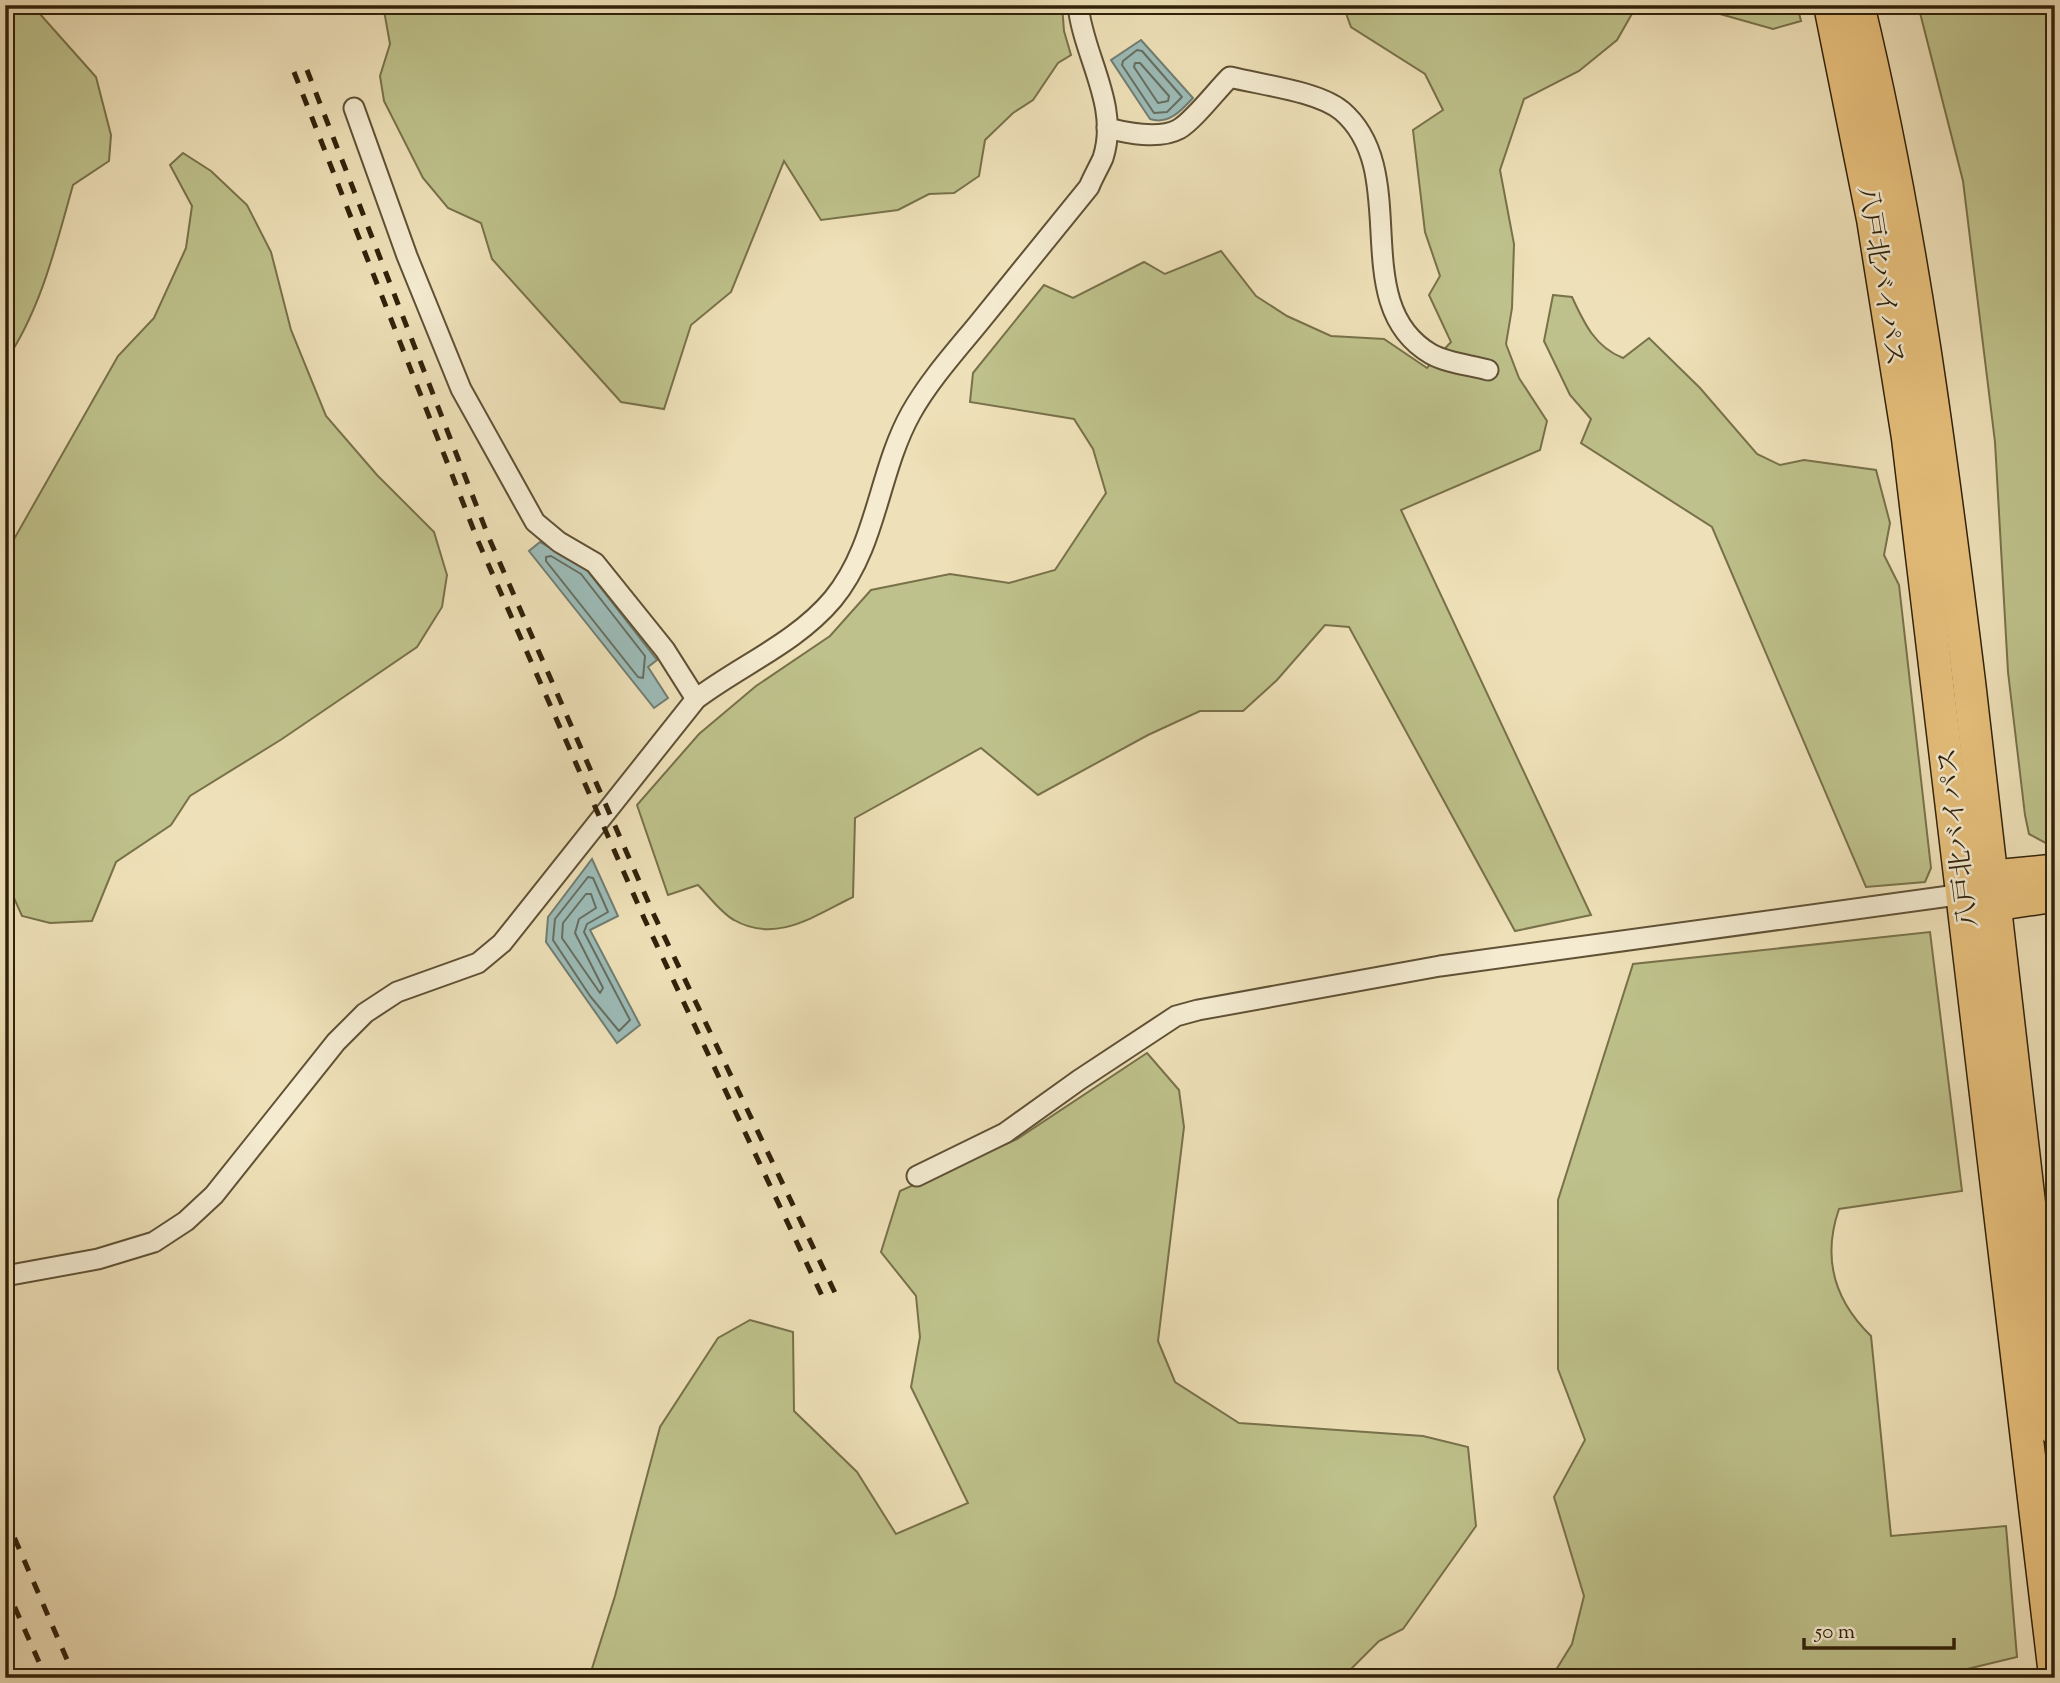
<svg xmlns="http://www.w3.org/2000/svg" width="2060" height="1683" font-family="'Sorts Mill Goudy','Noto Serif JP',serif">
  <style>
    .green { fill: #bec18b; stroke: #78714a; stroke-width: 2 }
    .water { fill: #9cbbb7; stroke: #717d71; stroke-width: 2 }
    .lines { fill: none; stroke-linecap: round; stroke-linejoin: round }
    .shore { stroke: #666e60; stroke-width: 2 }
    .minor-casing { stroke: #605135; stroke-width: 23 }
    .trunk-casing { stroke: #312109; stroke-width: 35 }
    .motorway-casing { stroke: #312109; stroke-width: 38 }
    .minor { stroke: #f4ebd1; stroke-width: 19 }
    .trunk { stroke: #e7c07c; stroke-width: 32 }
    .motorway { stroke: #e7c07c; stroke-width: 35 }
    .rail { stroke: #312109; stroke-width: 5; stroke-dasharray: 12 12; stroke-linecap: butt }
    .labels { text-anchor: middle; stroke-width: 5; stroke-linejoin: round; paint-order: stroke }
    .street-label { font-size: 26px; fill: #312109; stroke: #f4ebd1 }
  </style>
  <rect width="100%" height="100%" fill="#eee0b8"/>
  <filter id="stains"><feTurbulence type="fractalNoise" baseFrequency=".00286" numOctaves="4"/><feColorMatrix values="0 0 0 0 .2 0 0 0 0 .09 0 0 0 0 .02 0 0 0 .5 -.17"/></filter>
  <radialGradient id="worn" r=".72"><stop offset=".6" stop-color="#630" stop-opacity="0"/><stop offset="1" stop-color="#630" stop-opacity=".3"/></radialGradient>
  <g class="green">
    <path d="M5,5H32L96,77L111,135L109,161L73,185C56,245 41,310 5,362Z"/>
    <path d="M383,5H1062L1064,31L1071,55L1058,63L1033,100L1013,113L985,140L979,176L954,193L929,194L898,210L821,220L784,161L731,292L691,325L664,409L621,402L492,259L481,223L448,208L423,178L384,101L380,76L390,44Z"/>
    <path d="M1343,5H1637L1617,40L1579,71L1524,99L1500,170L1514,244L1512,308L1506,344L1519,378L1547,421L1540,450L1401,510L1591,915L1515,931L1349,627L1325,625L1277,680L1243,711H1200L1148,735L1038,795L981,748L855,818L853,897C814,916 776,944 734,920C721,913 709,896 698,885L668,895L637,805L699,734L756,686L830,636L871,590L950,574L1009,583L1055,570L1106,493L1093,449L1074,419L970,402L973,373L1044,285L1073,298L1144,262L1165,274L1221,251L1256,296L1287,316L1331,336L1384,339L1427,368L1451,342L1429,295L1440,276L1425,232L1413,130L1443,110L1425,74L1351,27Z"/>
    <path d="M1688,5H1797L1801,21L1773,29Z"/>
    <path d="M1918,5H2055V848L2029,834L2025,815L2008,672L1995,442L1963,181Z"/>
    <path d="M183,153L211,171L247,205L271,252L291,330L326,416L377,475L434,532L447,575L442,607L417,647L282,739L190,796L171,825L116,862L92,921L50,923L22,916L5,878V555L118,356L154,318L186,248L192,206L170,165Z"/>
    <path d="M1553,295L1572,297C1584,323 1595,347 1623,358L1649,338L1700,388L1757,454L1780,465L1804,460L1876,470L1890,523L1884,555L1899,585L1931,868L1925,882L1866,887L1712,527L1581,443L1591,419L1570,395L1544,341Z"/>
    <path d="M1930,932L1962,1191L1839,1209C1822,1258 1834,1300 1871,1336L1891,1536L2006,1526L2017,1657L1930,1678H1551L1572,1644L1584,1596L1554,1497L1585,1440L1558,1369V1200L1633,964Z"/>
    <path d="M1147,1053L1179,1090L1184,1127L1158,1341L1175,1382L1239,1423L1423,1436L1468,1447L1476,1526L1403,1629L1379,1641L1342,1678H589L615,1596L660,1427L718,1338L750,1320L793,1332L794,1411L857,1472L896,1534L968,1503L911,1387L920,1337L916,1296L881,1252L900,1191L1017,1139Z"/>
  </g>
  <g class="water">
    <path d="M1141,40L1193,98C1181,111 1168,125 1150,119L1111,60Z"/>
    <path d="M540,542L586,569L657,660L648,667L668,698L654,708L529,551Z"/>
    <path d="M592,859L618,916L590,930L640,1025L617,1043L546,942L548,917Z"/>
  </g>
  <g class="lines">
    <g class="shore">
      <path d="M1137,50L1142,51L1182,97L1167,112L1154,113L1122,65L1123,61Z"/>
      <path d="M1135,63H1140L1169,96L1168,101L1158,103L1134,67Z"/>
      <path d="M551,556L581,574L645,656L643,678L638,677L546,561V557Z"/>
      <path d="M588,877L593,878L608,912L587,924L584,932L630,1020L619,1031L590,996L553,940L555,919Z"/>
      <path d="M586,894H591L596,908L579,919L575,933L603,988L600,993L562,938L563,923Z"/>
    </g>
    <defs>
      <g id="minor">
        <path d="M354,108L407,256L461,389L535,522L559,542L595,563L665,650L696,699"/>
        <path d="M1107,128C1127,133 1159,140 1179,129C1194,120 1216,91 1230,77C1261,85 1318,91 1342,111C1414,173 1345,304 1431,354C1447,363 1470,365 1488,370"/>
        <path d="M917,1176L1005,1133L1079,1080L1176,1016L1198,1010L1440,966L1964,894"/>
        <path d="M5,1276L98,1259L154,1242L186,1221L214,1195L336,1042L365,1013L397,992L478,963L502,943L696,699C741,665 796,643 833,599C877,546 878,472 911,413C929,381 955,352 978,324C1015,278 1052,232 1089,187C1093,177 1099,167 1103,158C1120,105 1083,56 1078,5"/>
      </g>
      <g id="trunk">
        <path d="M1830,5L1873,219L1908,438L2055,1675"/>
        <path d="M1858,5C1912,228 1941,455 1969,682C1999,931 2027,1180 2055,1429"/>
      </g>
      <path id="motorway" d="M2055,872L1994,878L1964,894L1995,903L2055,894"/>
    </defs>
    <use href="#minor" class="minor-casing"/>
    <use href="#trunk" class="trunk-casing"/>
    <use href="#motorway" class="motorway-casing"/>
    <use href="#minor" class="minor"/>
    <use href="#trunk" class="trunk"/>
    <use href="#motorway" class="motorway"/>
    <g class="rail">
      <path d="M307,70L489,538L654,915L837,1297"/>
      <path d="M294,72L478,541L644,918L824,1300"/>
      <path d="M5,1516L75,1678"/>
      <path d="M5,1585L46,1678"/>
    </g>
  </g>
  <g class="labels">
    <g class="street-label">
      <text transform="translate(1882 276) rotate(81)" y="9">八戸北バイパス</text>
      <text transform="translate(1957 838) rotate(-97)" y="9">八戸北バイパス</text>
    </g>
  </g>
  <rect width="2060" height="1683" fill="none" stroke="#eee0b8" stroke-width="28"/>
  <rect x="7" y="7" width="2046" height="1669" fill="none" stroke="#312109" stroke-width="3.5"/>
  <rect x="14" y="14" width="2032" height="1655" fill="none" stroke="#312109" stroke-width="2"/>
  <path d="M1804 1638v10h150v-10" fill="none" stroke="#312109" stroke-width="3.5"/>
  <text x="1815" y="1638" font-size="21" fill="#312109" stroke="#f4ebd1" stroke-width="5" paint-order="stroke">50 m</text>
  <rect width="100%" height="100%" filter="url(#stains)"/>
  <rect width="100%" height="100%" fill="url(#worn)"/>
</svg>
